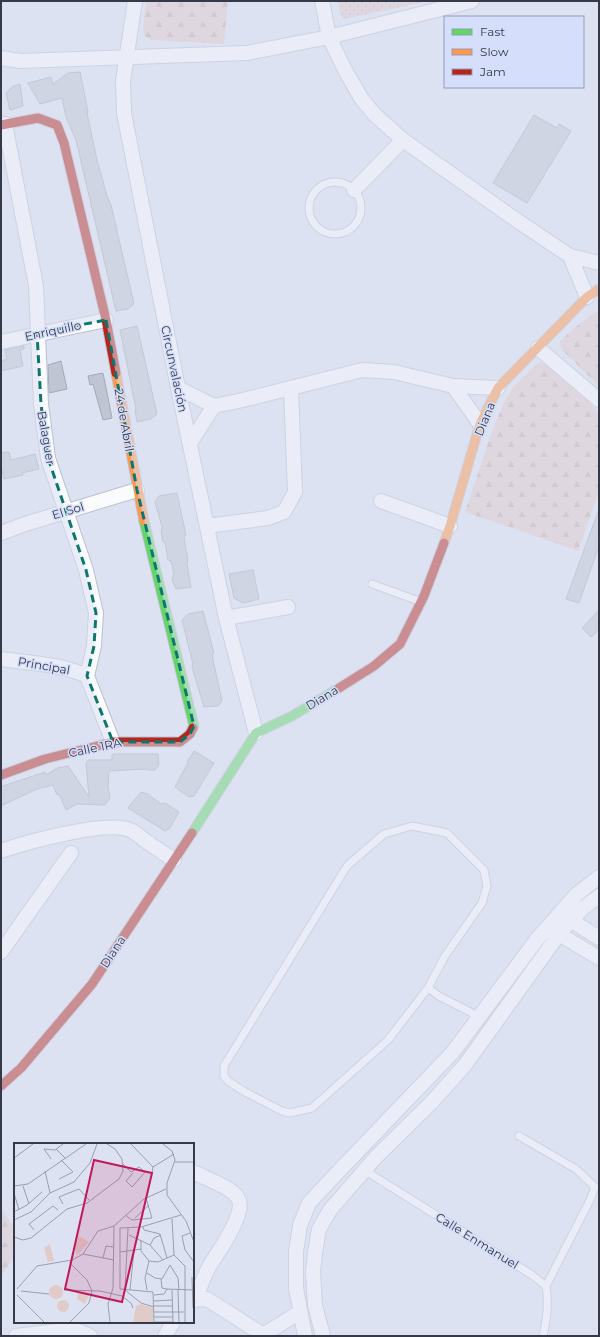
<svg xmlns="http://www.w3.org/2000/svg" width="600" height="1337" font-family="Montserrat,sans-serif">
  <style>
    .grass { fill: url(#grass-dots) }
    .forest { fill: url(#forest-firs) }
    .building { fill: #c0c5d3; stroke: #a5a9b7 }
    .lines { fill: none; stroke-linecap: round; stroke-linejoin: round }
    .lane-casing { stroke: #bcc0ce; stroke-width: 9 }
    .street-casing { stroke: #bcc0ce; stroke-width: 16 }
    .fast-casing { stroke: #bcc0ce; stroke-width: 11 }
    .slow-casing { stroke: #bcc0ce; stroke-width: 11 }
    .jam-casing { stroke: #bcc0ce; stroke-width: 11 }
    .lane { stroke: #fafbfd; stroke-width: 7 }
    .street { stroke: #fafbfd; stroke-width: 14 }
    .fast { stroke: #63d668; stroke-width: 9 }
    .slow { stroke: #ff974d; stroke-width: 9 }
    .jam { stroke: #b3261e; stroke-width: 9 }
    .marked { fill: none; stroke: #0f766e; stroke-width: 3; stroke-dasharray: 8 5; stroke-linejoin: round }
    .labels { text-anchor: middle; stroke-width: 3; stroke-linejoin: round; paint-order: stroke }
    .street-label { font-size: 12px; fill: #363a48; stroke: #d5defa }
    .inset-road { fill: none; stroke: #9a9fae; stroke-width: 1 }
    .view { fill: #c2185b; fill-opacity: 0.15; stroke: #c2185b; stroke-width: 2 }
    .inset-edge { fill: none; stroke: #363a48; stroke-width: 2 }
  </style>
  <defs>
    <pattern id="grass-dots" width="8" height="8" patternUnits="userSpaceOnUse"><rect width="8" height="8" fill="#e1cbc8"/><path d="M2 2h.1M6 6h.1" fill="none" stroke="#c2afad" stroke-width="1.8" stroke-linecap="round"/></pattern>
    <pattern id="forest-firs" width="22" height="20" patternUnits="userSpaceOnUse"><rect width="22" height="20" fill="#e1cbc8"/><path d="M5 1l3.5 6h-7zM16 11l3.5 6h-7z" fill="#c2afad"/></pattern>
  </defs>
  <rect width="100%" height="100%" fill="#dde2f2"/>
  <path class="grass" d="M338,1H429L344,19L340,13Z"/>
  <g class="forest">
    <path d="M146,1H228L224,44L151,40L145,36L143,30Z"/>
    <path d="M599,310V386L563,351L560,345V341L580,323Z"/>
    <path d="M544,361L582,393L599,414V491L578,551L465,512L491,434L505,400L514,386L538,363Z"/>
    <path d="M1,1209L15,1228V1255L1,1277Z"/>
  </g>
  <g class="building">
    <path d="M80,72L88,112L87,113L97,160L107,196L111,205L134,304L128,309L116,311L76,140L66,117L62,98L40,104L28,83L51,77L53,84L68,73Z"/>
    <path d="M20,84L23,106L10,110L6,93L13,86Z"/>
    <path d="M534,115L557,128L559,124L571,131L527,203L493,183Z"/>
    <path d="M137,326L157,414L151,419L137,422L135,410L136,409L120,330Z"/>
    <path d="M24,346V349L20,350L23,366L1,371V361L7,359L5,350Z"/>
    <path d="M61,361L67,389L49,393L48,365Z"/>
    <path d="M103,373L112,418L103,420L93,384L90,385L88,376Z"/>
    <path d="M9,452L11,460L35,454L39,469L22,473L23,475L4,479L1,465V453Z"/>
    <path d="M177,493L186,535L184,537L188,561L187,564L191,587L176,589L172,579L174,574L171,561L168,560L165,542H163L161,531L162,527L155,502L159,496Z"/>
    <path d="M598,512H599V546L579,603L566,599Z"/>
    <path d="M253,570L259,599L243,603L234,598L229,574Z"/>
    <path d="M599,610V630L591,637L582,628Z"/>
    <path d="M203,611L214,653L212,655L222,701L218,706L204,707L192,667L193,664L182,620L188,614Z"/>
    <path d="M194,751L214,763L194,796L189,797L175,787L188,763L187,762Z"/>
    <path d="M114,754H158L159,765L155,770H147L146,769L109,771L108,787L110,798L105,805L77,804L66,810L59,794L57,795L53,785L37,789L1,806V788L3,786L45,772L46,775L57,768L68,766L89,797L86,764L88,760H112V755Z"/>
    <path d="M141,792L148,794L161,804L165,803L179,812L170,828L165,831L128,808Z"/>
  </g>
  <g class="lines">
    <defs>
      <g id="lane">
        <circle cx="335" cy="208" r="26"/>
        <path d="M372,584L419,601"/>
        <path d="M428,988L388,1040L312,1108L290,1113L282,1111L245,1092L228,1081L224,1076V1066L347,866L384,834L412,826L447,833L484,870L487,886L482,903L445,956L428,988L439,996L480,1017"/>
        <path d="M519,1136L576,1169L595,1187L591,1198L546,1286"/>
        <path d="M364,1170L532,1275L546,1286C549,1303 547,1319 543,1336"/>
      </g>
      <g id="street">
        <path d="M135,1L123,81L124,113L178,388L226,618L256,733"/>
        <path d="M322,1L329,37L345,70L361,98L374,114L403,140L512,217L552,244L570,256L599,263"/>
        <path d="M1,58L20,61L247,53L329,37L472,1"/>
        <path d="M5,124L36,286L41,404L48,458L86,570L96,613L94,646L87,676L113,742"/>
        <path d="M354,190L403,140"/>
        <path d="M570,256L587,297"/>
        <path d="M1,342L106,320"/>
        <path d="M538,348L599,400"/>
        <path d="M453,386L480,424"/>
        <path d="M178,388L214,406L243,400L362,370L394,372L453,386L498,388"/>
        <path d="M190,443L214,406"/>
        <path d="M381,501L450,526"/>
        <path d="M207,526L268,518L284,512L295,492L291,388"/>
        <path d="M1,533L25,524L137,490"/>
        <path d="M226,618L288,607"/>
        <path d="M1,659C29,663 61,664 87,676"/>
        <path d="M1,851C27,842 107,820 130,830C135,832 139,836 143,839C153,846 163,853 174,860"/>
        <path d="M572,921L599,938"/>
        <path d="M559,934L599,958"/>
        <path d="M1,952L71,853"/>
        <path d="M193,1172C204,1178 232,1187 238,1198C247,1213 218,1252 210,1265C204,1276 200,1288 195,1299"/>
        <path d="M193,1300L207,1299L265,1336"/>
        <path d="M263,1335L300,1312"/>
        <path d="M16,1336L66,1330L78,1331L90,1336"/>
        <path d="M165,1336L173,1322"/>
        <path d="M305,1336L296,1288V1252L300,1225L309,1203L337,1173L453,1052L538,938L577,894L599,877"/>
        <path d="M323,1336L315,1305L313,1272L315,1253L319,1229L330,1210L376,1157L431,1103L465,1065L559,934L582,909L599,896"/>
      </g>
      <g id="fast">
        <path d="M144,521L194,726L193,728"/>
        <path d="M192,833L256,733L292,716L339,688"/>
      </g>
      <g id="slow">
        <path d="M116,373L144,521"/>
        <path d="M444,543L450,526L480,424L498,388L587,297L599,289"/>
      </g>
      <g id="jam">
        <path d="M1,125L38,118L57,125L64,143L106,320L116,373"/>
        <path d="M339,688L374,666L400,644L424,596L444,543"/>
        <path d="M1,775L45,759L113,742H180L190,734L193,728"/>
        <path d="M1,1086L21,1068L92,984L192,833"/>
      </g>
    </defs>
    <use href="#lane" class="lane-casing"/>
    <use href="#street" class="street-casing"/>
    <use href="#fast" class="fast-casing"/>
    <use href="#slow" class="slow-casing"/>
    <use href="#jam" class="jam-casing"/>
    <use href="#lane" class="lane"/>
    <use href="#street" class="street"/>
    <use href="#fast" class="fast"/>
    <use href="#slow" class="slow"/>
    <use href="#jam" class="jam"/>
  </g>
  <path d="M0 0H600V1337H0ZM106,320L137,490L194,726L190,734L180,742H113L87,676L94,646L96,613L86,570L48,458L41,404L37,333Z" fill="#dde2f2" fill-opacity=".55" fill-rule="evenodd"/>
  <path class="marked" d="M106,320L137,490L194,726L190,734L180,742H113L87,676L94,646L96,613L86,570L48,458L41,404L37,333Z"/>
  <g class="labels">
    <g class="street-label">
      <text transform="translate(53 331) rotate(-12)" y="4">Enriquillo</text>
      <text transform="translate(174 369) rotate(78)" y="4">Circunvalación</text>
      <text transform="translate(485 419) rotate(-68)" y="4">Diana</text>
      <text transform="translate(124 420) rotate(80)" y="4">24 de Abril</text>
      <text transform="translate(46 438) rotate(80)" y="4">Balaguer</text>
      <text transform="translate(68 511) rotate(-17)" y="4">El Sol</text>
      <text transform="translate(44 666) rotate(10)" y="4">Principal</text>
      <text transform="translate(322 698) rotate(-31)" y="4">Diana</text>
      <text transform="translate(95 748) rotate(-12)" y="4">Calle 1RA</text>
      <text transform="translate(113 952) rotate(-57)" y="4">Diana</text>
      <text transform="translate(477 1241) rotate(32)" y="4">Calle Enmanuel</text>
    </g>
  </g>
  <g transform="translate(14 1143)">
    <rect width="180" height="180" fill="#dde2f2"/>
    <path d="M64,149L76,150L71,161L63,156ZM43 163a6 6 0 1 1 12 0a6 6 0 1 1-12 0Z" fill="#e1cbc8"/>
    <path d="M65,93L75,99L64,112L60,105ZM36,101L40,118L34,119L30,105ZM35 149a7 7 0 1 1 14 0a7 7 0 1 1-14 0Z" fill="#e1cbc8"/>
    <path d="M127,161L139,165V179H119L122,163Z" fill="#e1cbc8"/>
    <path class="inset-road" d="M117,1L139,24M149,1L158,8L161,17L153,40V52L172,78L180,99M30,6L41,7L49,1M30,6L37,16M42,6L51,15M0,15L19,1M161,19H180M109,21L117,29L125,24L131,29L138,30L139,24L160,11M31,28L36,50L60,39L76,20L83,1M119,30L112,38L118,44L131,29M45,36L59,29L47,17M0,43L14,41L72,1M9,43L15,61M0,50L5,67M49,61L45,54L65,46L75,57M0,69L13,62L28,49M111,72L118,77L138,75L132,55M121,75L135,62M158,76L160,112M0,77L17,69L36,50M129,84L130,87L146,91L153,115M20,87L15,81L39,63L44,67M176,90L168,93L171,107L180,119M115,92L136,102L149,117M0,94L9,97L17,95L53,66L73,60L105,36L109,28L108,16L101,6L93,1M127,97V108L135,118L144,119L160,112M136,102L140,95L147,92M106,109L127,106M69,111L100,117M160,112L171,123M89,115L92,103L100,104M55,119L73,137L78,148L75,160L56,179M133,130L141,135L148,136L156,122L164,135L165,147M178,134L179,165M147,136L148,145L153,146M3,146L23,123L58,117L69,111L84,88L100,83L130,56L152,46M50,147L86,148L108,153L117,160L119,165M111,147L114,85M111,147L127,160L140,164M116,147L120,108M133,147L131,135L135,118M158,147L159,179M164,147L165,179M7,148L35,151M3,152L30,179M140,152L150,151L153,146L180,147M140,158L158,157M140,163H159M140,169H170M140,174H159M96,179L94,161L99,145L100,83M140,179L139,149L106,146V85L127,84L167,72M140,179H159M171,179V123"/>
    <path class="view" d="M80,17L138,30L108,159L51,146Z"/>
    <rect width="180" height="180" class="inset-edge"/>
  </g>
  <rect width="600" height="1337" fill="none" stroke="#363a48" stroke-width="4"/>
  <rect x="444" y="16" width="140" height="72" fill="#d5defa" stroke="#959cb3"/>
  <rect x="452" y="29" width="20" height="6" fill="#63d668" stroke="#959cb3"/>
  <text x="480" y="36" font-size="12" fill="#363a48">Fast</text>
  <rect x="452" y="49" width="20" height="6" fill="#ff974d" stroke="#959cb3"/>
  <text x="480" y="56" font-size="12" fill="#363a48">Slow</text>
  <rect x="452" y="69" width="20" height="6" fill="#b3261e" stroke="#959cb3"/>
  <text x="480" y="76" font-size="12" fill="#363a48">Jam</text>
</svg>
